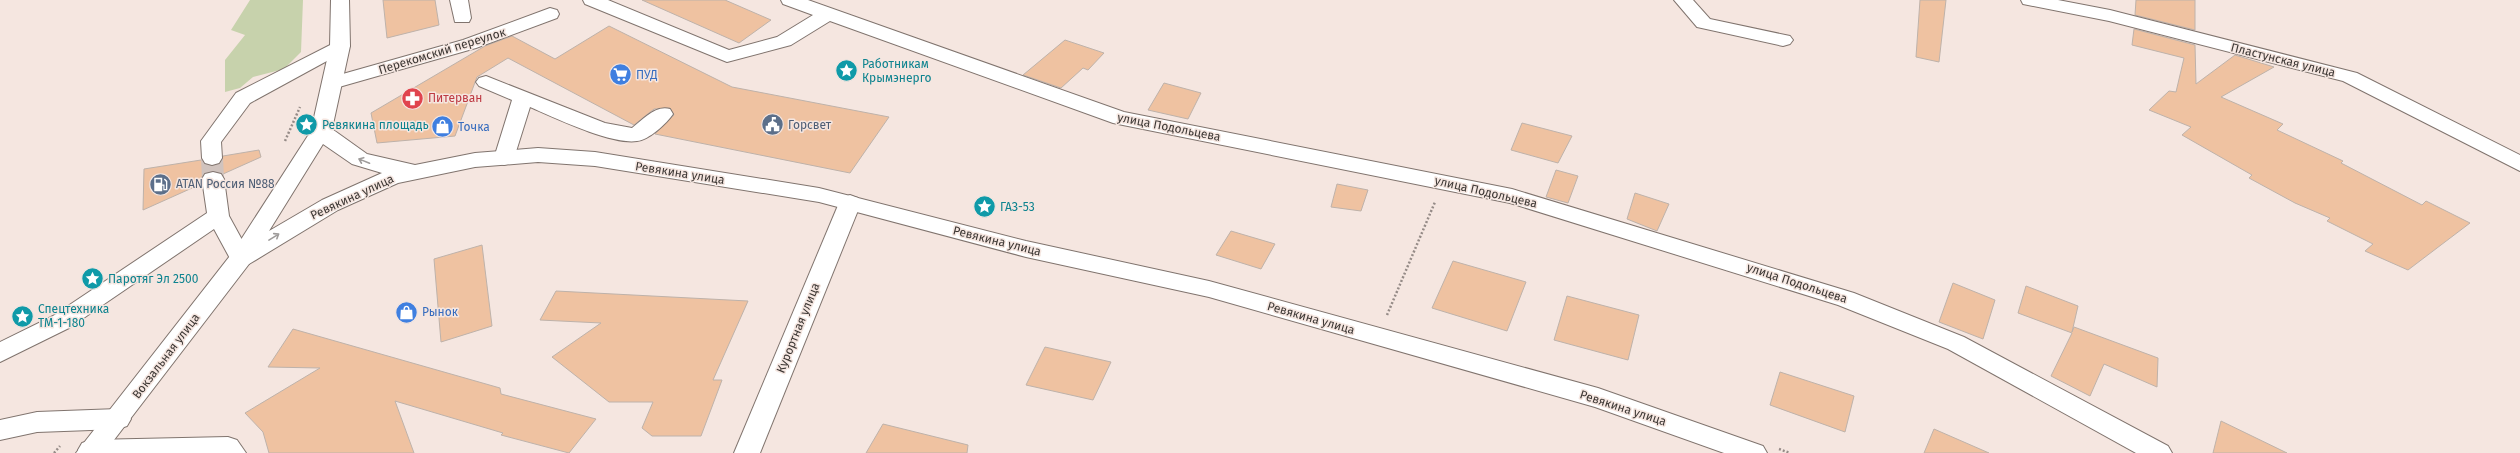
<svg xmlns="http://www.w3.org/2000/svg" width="2520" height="453" font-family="'Fira Sans',sans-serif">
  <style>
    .green { fill: #c7d2ac }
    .building { fill: #efc2a1; stroke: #beb2aa }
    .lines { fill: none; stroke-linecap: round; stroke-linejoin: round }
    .minor-tunnel { stroke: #d0c3be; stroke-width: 22; stroke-dasharray: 22 11; stroke-linecap: butt }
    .minor-casing { stroke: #80746e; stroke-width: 2 }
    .major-casing { stroke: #80746e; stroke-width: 2 }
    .path { stroke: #958b87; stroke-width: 2.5; stroke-dasharray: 2 2; stroke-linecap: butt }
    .minor { fill: #fff; fill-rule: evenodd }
    .major { fill: #fff; fill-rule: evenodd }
    .oneway { stroke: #9e9b9a }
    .labels { text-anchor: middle; stroke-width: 3; stroke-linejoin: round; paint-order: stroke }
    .street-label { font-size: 12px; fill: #3c3734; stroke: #f5e6e0 }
    .culture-label { font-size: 12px; fill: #0d838f; stroke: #f5e6e0; text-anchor: start }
    .shop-label { font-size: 12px; fill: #366cbe; stroke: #f5e6e0; text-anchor: start }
    .health-label { font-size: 12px; fill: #be3a42; stroke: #f5e6e0; text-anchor: start }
    .service-label { font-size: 12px; fill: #4e5e75; stroke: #f5e6e0; text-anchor: start }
  </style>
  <rect width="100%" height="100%" fill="#f5e6e0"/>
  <path class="green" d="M250,0H303L301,52L284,69L253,77L240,88L225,92V60L245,35L231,30Z"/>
  <g class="building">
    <path d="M383,0H435L439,25L387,38Z"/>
    <path d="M642,0H725L771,20L739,43Z"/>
    <path d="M1920,0H1946L1939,62L1916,57Z"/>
    <path d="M2136,0H2195V30L2135,15Z"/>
    <path d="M609,26L732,87L889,117L850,173L655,134L674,115L670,108L654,109L634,125L508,58L477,77L455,136L377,143L371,113L485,46L512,36L555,59Z"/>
    <path d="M2134,29L2195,45L2196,84L2235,55L2274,67L2221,97L2283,124L2277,130L2343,161L2341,163L2422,205L2426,201L2470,223L2408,270L2365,251L2373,244L2327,221L2330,218L2295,203L2249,178L2252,175L2182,135L2191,127L2149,110L2169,91L2176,92L2184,58L2132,45Z"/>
    <path d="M1065,40L1104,53L1088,70L1083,68L1061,88L1023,75Z"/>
    <path d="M1164,83L1201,93L1188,119L1148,110Z"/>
    <path d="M1522,123L1572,136L1558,163L1511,150Z"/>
    <path d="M259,150L261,157L223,174L213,171L205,173L201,178V184L143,210L144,169L201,160L205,164L212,166L220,164L223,156Z"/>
    <path d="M1556,170L1578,176L1568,203L1546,197Z"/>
    <path d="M1337,184L1368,190L1361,211L1331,207Z"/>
    <path d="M1635,193L1669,204L1657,231L1627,219Z"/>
    <path d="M1231,231L1275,244L1261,269L1216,255Z"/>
    <path d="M482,245L492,326L441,342L434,259Z"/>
    <path d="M1453,261L1526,282L1507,331L1432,308Z"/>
    <path d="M1953,283L1995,300L1983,339L1939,322Z"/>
    <path d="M2026,286L2078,306L2072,332L2074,327L2158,358L2157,387L2104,364L2090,396L2051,376L2072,333L2018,313Z"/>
    <path d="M556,291L748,301L713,380H722L701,436H652L642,428L653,402H609L552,357L601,323L540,320Z"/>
    <path d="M1567,296L1639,315L1628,360L1554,340Z"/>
    <path d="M293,329L500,388L501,394L596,419L569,453L501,435L503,433L395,401L414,453H269L263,432L245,413L320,368L268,367Z"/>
    <path d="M1045,347L1111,362L1093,400L1026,385Z"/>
    <path d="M1780,372L1854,396L1845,432L1770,405Z"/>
    <path d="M2221,421L2287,453H2213Z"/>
    <path d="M883,424L968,445L967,453H866Z"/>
    <path d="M1934,429L1989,453H1924Z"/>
  </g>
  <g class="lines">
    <path class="minor-tunnel" d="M212,158L213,179"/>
    <defs>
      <g id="minor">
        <path d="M450,0H468L471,18L469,22H455Z"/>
        <path d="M583,0H608L729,50L777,37L813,15L783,4L781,0H808L1124,112L1512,189L1854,293L1964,337L2168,446L2172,453H2136L1948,349L1838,305L1510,203L1113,123L830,21L791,45L727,62L585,4Z"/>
        <path d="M1674,0H1693L1710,19L1790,36L1793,40L1790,44L1783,46L1697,27Z"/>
        <path d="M2021,0H2058L2110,10L2357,73L2520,155V171L2343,81L2109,21L2023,4Z"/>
        <path d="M550,8L557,10L559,14L557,18L476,48L332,89L325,87L322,83L325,79L463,40Z"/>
        <path d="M340,40L347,42L350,46L347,50L250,103L221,142L222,158L219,163L212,165L205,163L202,158L201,141L236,93Z"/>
        <path d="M486,76L605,123L632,128C644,119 655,105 670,109L673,114C667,123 649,140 637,141C612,145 555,118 530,107L514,158L511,163L504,165L497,163L494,158L512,100L479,86L476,82L479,78Z"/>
        <path d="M213,172L221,174L224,179L229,216L252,258L249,264L241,266L233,264L214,229L69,328L0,362V342L53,316L207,213L202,179L205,174Z"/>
        <path d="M850,195L858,198L861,203L760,453H734L839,203L842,198Z"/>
        <path d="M118,409L127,412L131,419L127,426L118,429L37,432L0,440V420L37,412Z"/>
        <path d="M228,437L237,440L246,453H80L78,450L82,443L91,440Z"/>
      </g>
      <path id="major" d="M331,0H349L350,46L332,129L367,154L415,165L475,153L538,148L595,152L819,188L1026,241L1209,281L1598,388L1763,446L1767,453H1724L1595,407L1209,297L1026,257L819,202L595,166L538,162L475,167L398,183L338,210L249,264L104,453H76L233,252L311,131L330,46ZM323,144L352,164L382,173L322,200L269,231Z"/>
    </defs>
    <use href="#minor" class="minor-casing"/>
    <use href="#major" class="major-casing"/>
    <g class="path">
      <path d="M285,141L300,107"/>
      <path d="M1387,315L1435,202"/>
      <path d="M1779,449L1790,453"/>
      <path d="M54,453L60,446"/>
    </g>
    <use href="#minor" class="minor"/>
    <use href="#major" class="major"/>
  </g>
  <defs><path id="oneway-shaft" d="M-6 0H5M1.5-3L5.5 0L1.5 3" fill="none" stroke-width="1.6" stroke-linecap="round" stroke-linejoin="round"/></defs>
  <g class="oneway">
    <use href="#oneway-shaft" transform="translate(364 161) rotate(-158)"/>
    <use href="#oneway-shaft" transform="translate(274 237) rotate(-32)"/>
  </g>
  <defs>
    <symbol id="sight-disc" viewBox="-11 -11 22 22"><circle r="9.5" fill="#0f9aa8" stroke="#f5e6e0"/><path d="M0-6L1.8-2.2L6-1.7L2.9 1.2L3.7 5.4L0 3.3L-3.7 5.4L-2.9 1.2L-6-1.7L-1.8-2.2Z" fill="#fff"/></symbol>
    <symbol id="supermarket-disc" viewBox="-11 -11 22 22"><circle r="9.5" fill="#3f7fe0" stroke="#f5e6e0"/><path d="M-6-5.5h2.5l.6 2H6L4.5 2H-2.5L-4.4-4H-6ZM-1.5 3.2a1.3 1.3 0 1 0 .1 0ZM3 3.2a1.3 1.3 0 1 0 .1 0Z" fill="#fff"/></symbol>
    <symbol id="pharmacy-disc" viewBox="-11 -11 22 22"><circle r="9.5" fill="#e0444e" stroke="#f5e6e0"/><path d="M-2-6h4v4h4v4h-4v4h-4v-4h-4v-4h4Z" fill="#fff"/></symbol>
    <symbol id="civic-disc" viewBox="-11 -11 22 22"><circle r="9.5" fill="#5c6f8a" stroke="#f5e6e0"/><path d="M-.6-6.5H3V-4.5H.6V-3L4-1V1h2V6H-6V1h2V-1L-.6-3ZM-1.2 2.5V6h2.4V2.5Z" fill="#fff"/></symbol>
    <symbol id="shop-disc" viewBox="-11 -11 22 22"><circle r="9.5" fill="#3f7fe0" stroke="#f5e6e0"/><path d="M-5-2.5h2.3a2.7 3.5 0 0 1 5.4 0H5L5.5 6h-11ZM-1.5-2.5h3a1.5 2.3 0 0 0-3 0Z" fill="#fff"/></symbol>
    <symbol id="fuel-disc" viewBox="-11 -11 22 22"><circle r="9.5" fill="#5c6f8a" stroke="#f5e6e0"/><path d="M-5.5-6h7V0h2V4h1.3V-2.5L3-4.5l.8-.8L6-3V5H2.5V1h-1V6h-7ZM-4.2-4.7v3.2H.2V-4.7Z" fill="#fff"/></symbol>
  </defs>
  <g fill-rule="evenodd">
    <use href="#sight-disc" x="834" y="58" width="25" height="25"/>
    <use href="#supermarket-disc" x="608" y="62" width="25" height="25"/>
    <use href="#pharmacy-disc" x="400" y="86" width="25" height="25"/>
    <use href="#sight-disc" x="294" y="112" width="25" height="25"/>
    <use href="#civic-disc" x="760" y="112" width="25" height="25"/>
    <use href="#shop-disc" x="430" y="114" width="25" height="25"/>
    <use href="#fuel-disc" x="148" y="172" width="25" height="25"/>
    <use href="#sight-disc" x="972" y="194" width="25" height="25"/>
    <use href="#sight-disc" x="80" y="266" width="25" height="25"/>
    <use href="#shop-disc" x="394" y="300" width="25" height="25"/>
    <use href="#sight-disc" x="10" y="304" width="25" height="25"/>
  </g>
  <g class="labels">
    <g class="street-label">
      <text transform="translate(442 51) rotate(-17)" y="4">Перекомский переулок</text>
      <text transform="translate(2283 60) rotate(14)" y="4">Пластунская улица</text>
      <text transform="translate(1169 127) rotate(11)" y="4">улица Подольцева</text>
      <text transform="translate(680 173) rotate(9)" y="4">Ревякина улица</text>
      <text transform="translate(1486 192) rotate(13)" y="4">улица Подольцева</text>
      <text transform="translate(352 197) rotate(-25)" y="4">Ревякина улица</text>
      <text transform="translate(997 241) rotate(14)" y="4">Ревякина улица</text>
      <text transform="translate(1797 283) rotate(18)" y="4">улица Подольцева</text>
      <text transform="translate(1311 318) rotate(16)" y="4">Ревякина улица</text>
      <text transform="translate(798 328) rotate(-68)" y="4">Курортная улица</text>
      <text transform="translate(166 356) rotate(-53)" y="4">Вокзальная улица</text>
      <text transform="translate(1623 408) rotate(18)" y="4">Ревякина улица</text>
    </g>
    <g class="culture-label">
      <text x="862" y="68">Работникам<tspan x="862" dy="14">Крымэнерго</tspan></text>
      <text x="322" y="129">Ревякина площадь</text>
      <text x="1000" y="211">ГАЗ-53</text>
      <text x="108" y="283">Паротяг Эл 2500</text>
      <text x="38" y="313">Спецтехника<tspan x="38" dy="14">ТМ-1-180</tspan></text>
    </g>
    <g class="shop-label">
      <text x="636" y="79">ПУД</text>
      <text x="458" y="131">Точка</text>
      <text x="422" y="316">Рынок</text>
    </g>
    <g class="health-label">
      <text x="428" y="102">Питерван</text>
    </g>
    <g class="service-label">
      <text x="788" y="129">Горсвет</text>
      <text x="176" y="188">ATAN Россия №88</text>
    </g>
  </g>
</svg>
